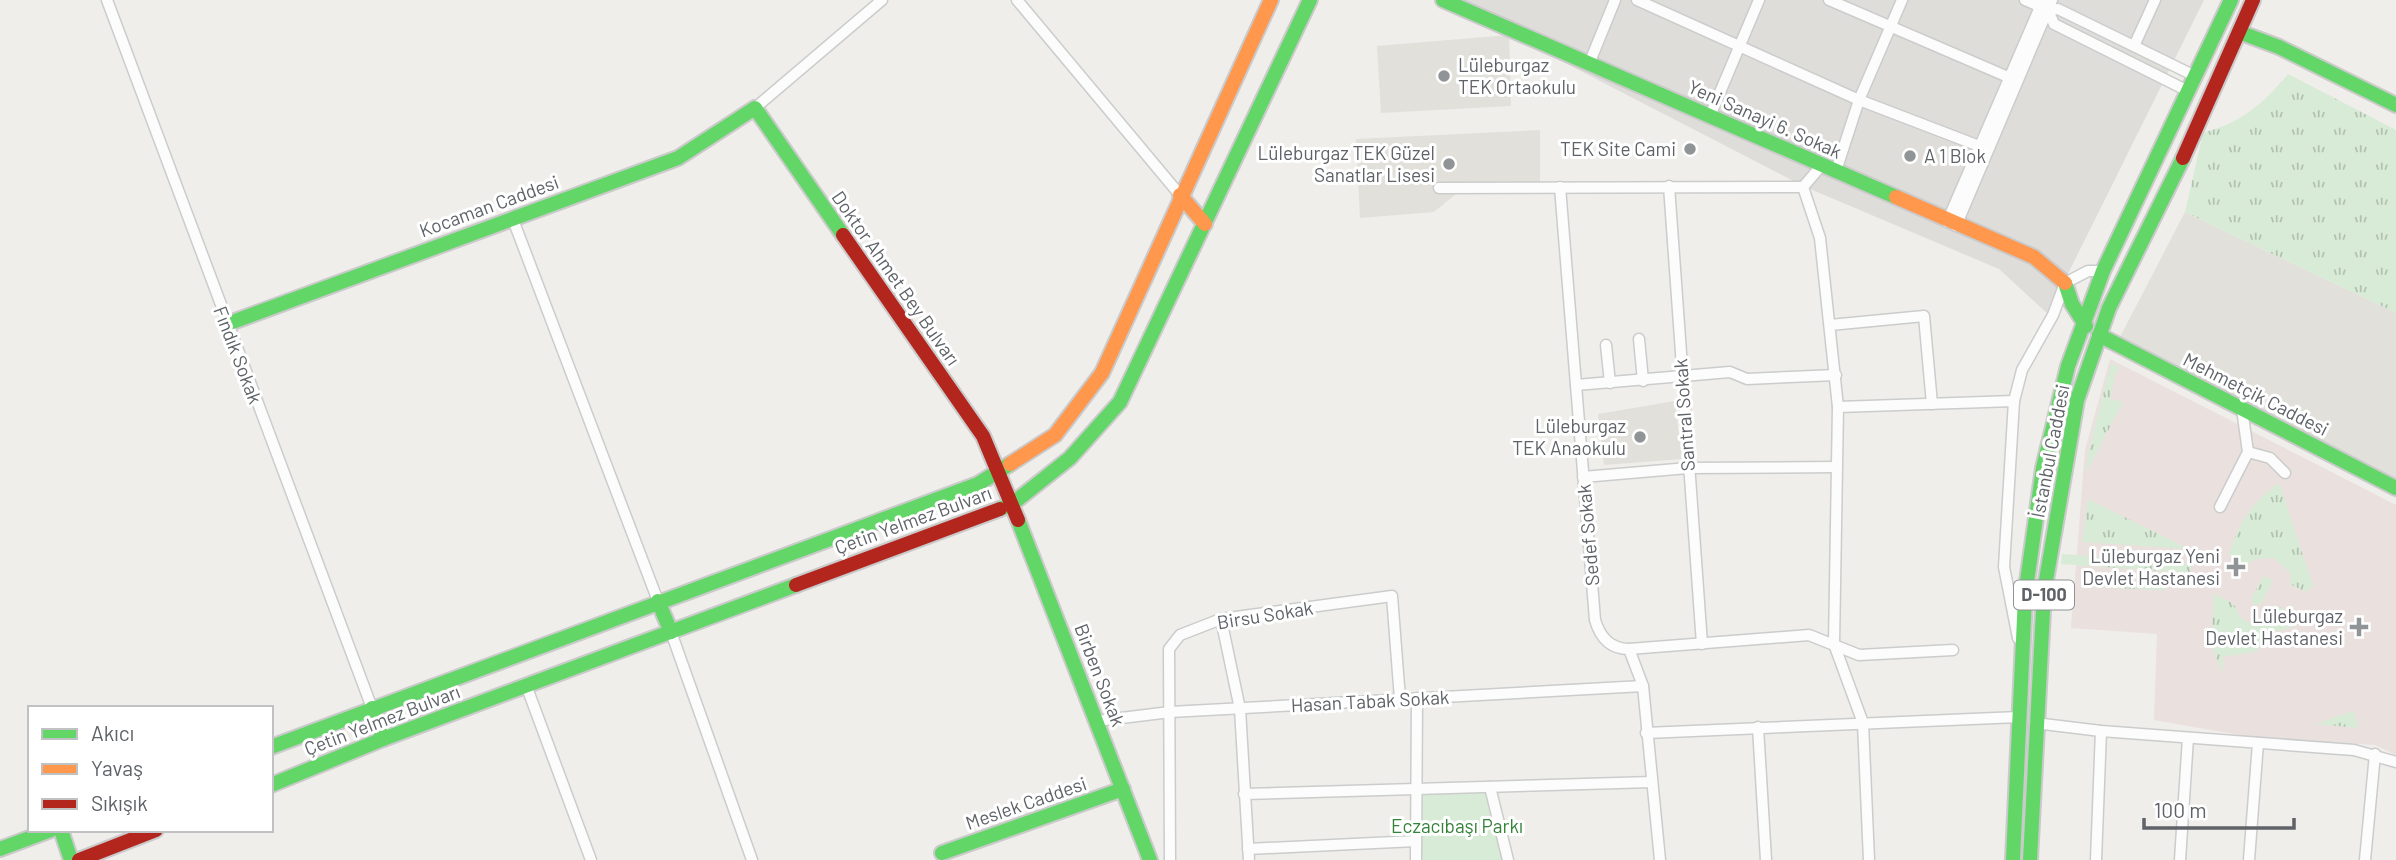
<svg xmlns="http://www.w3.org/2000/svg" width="2396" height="860" font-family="Barlow,sans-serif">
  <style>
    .industrial { fill: #dfddda }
    .education { fill: #e2e0da }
    .medical { fill: #eae0de }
    .grass { fill: url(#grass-tufts) }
    .park { fill: #d8ebd6 }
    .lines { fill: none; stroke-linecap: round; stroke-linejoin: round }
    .street-casing { stroke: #cbcccc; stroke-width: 13 }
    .fast-casing { stroke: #cacacb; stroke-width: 18 }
    .slow-casing { stroke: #cacacb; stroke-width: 18 }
    .jam-casing { stroke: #cacacb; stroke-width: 18 }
    .street { stroke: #fdfcfc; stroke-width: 10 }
    .fast { stroke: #63d668; stroke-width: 14 }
    .slow { stroke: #ff974d; stroke-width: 14 }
    .jam { stroke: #b3261e; stroke-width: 14 }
    .poi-dot { fill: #919496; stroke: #fff; stroke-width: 2.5 }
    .labels { text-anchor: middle; stroke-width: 6; stroke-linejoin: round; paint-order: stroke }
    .shield { fill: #fff; stroke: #8f9295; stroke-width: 2 }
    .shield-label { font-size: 18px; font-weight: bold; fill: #5f6368 }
    .poi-label { font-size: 19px; fill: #5f6368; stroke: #fff; text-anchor: end }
    .street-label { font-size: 19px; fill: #5f6368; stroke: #fff }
    .park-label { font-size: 19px; fill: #348238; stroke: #fff }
  </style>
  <defs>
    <pattern id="grass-tufts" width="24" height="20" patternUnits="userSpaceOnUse" patternTransform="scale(1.75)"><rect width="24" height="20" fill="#d8ebd6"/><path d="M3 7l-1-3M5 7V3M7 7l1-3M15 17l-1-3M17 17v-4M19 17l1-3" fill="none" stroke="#b2c2b1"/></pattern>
  </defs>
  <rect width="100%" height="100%" fill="#efeeea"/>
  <path class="industrial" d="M1436,0H2204L2048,314L1999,269L1803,186L1515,37Z"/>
  <g class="education">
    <path d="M1509,35L1511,106L1381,113L1377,46Z"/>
    <path d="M1540,130V193L1462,189L1434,212L1360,218L1356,139Z"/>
    <path d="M2185,212L2396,313V483L2120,337Z"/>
    <path d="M1675,401L1682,459L1604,465L1598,414Z"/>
  </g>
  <path class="medical" d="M2110,359L2396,505V755L2375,745L2251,737L2154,720L2157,634L2071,628L2085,450Z"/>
  <g class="grass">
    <path d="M2288,74L2396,130V313L2185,212L2203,133C2242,122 2262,105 2288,74Z"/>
    <path d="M2111,364L2120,367L2115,374L2110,399L2123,402L2086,473L2089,450Z"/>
    <path d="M2279,483L2313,586L2306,592L2290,584V572L2274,558L2255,559L2246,566L2229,555C2237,526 2253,500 2279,483Z"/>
    <path d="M2088,499L2189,549L2082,542Z"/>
    <path d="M2062,554L2193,564L2189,573L2061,564Z"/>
    <path d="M2263,577H2268L2272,582L2261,604L2254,605L2251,599Z"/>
    <path d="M2087,582L2164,584L2165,590L2086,587Z"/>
    <path d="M2214,594C2220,597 2230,600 2235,606C2236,607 2239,615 2240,616C2254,632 2269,619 2278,606L2310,622L2265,635L2258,651L2223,657V674L2211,644Z"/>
    <path d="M2354,711L2358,728L2315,724Z"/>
  </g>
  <path class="park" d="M1420,791H1487L1504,860H1421Z"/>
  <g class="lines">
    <defs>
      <g id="street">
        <path d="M107,0L372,708"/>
        <path d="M1017,0L1180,195"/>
        <path d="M1637,0L1859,100L1987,149"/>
        <path d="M1829,0L2015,80"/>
        <path d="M2025,0L2048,10L2058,9L2195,76"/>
        <path d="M2048,10L2054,24L2188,91"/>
        <path d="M2134,46L2155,0"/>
        <path d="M1589,64L1615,0"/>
        <path d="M755,108L882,0"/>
        <path d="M1710,116L1759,0"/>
        <path d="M1822,165L1803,187L1820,238L1838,407L1834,644L1863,723L1869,860"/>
        <path d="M1836,171L1859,100L1902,0"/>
        <path d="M1669,186L1702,644"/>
        <path d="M1560,187L1595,620C1600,637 1610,649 1629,649L1643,686L1660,860"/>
        <path d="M1439,188L1803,187"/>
        <path d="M512,217L658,601"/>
        <path d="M1947,222L2043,0"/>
        <path d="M1956,226L2052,0"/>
        <path d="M1830,325L1924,316L1932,404"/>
        <path d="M1639,339L1643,381"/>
        <path d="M1606,345L1610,383"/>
        <path d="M1576,385L1730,372L1747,379L1836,375"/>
        <path d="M1838,407L2014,401"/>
        <path d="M2248,452L2270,458L2285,473"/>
        <path d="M1583,477L1688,468L1836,467"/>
        <path d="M2220,507L2248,452L2242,409"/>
        <path d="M1221,619L1240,709L1249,860"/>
        <path d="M671,632L752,860"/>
        <path d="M2018,638L2004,567L2014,401L2022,370L2053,315L2065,283L2088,271H2103"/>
        <path d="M1629,649L1809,635L1859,655L1953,650"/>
        <path d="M526,685L591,860"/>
        <path d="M1097,721L1170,712L1643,686"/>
        <path d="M2035,723L2101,731L2354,750L2396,762"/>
        <path d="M1758,727L1766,860"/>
        <path d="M1646,733L2019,717"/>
        <path d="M1490,787L1508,860"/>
        <path d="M1244,794L1652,782"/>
        <path d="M1248,849L1416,841"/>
        <path d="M1170,860L1169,649L1180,635L1221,619L1392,596L1400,699"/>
        <path d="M1416,860L1417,698"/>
        <path d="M2096,860L2101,731"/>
        <path d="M2180,860L2188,738"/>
        <path d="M2249,860L2258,743"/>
        <path d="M2365,860L2375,754"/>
      </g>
      <g id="fast">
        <path d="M1443,0L1896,197"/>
        <path d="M2239,32L2279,47L2396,105"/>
        <path d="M2065,283L2072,304L2086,326"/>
        <path d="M227,324L678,158L755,108L843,235"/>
        <path d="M2099,335L2396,488"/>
        <path d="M1000,509L1012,504L1070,458L1120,402L1310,0"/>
        <path d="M1018,520L1150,860"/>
        <path d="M658,601L671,632"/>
        <path d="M372,708L383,739"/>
        <path d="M271,747L978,484L1010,464"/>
        <path d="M271,785L383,739L796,585"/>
        <path d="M61,830L71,860"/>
        <path d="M0,849L51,830"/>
        <path d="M942,853L1123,789"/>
        <path d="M2013,860L2025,596L2043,468L2068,366L2103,271L2231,0"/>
        <path d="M2030,860L2044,592L2077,400L2109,308L2183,158"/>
      </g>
      <g id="slow">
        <path d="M1180,195L1205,224"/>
        <path d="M1896,197L2034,257L2065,283"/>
        <path d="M1010,464L1055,435L1102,373L1271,0"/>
      </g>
      <g id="jam">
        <path d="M2183,158L2253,0"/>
        <path d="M843,235L983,436L1018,520"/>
        <path d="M796,585L1000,509"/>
        <path d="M79,860L156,830"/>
      </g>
    </defs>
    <use href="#street" class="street-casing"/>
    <use href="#fast" class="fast-casing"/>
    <use href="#slow" class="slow-casing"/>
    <use href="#jam" class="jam-casing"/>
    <use href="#street" class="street"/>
    <use href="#fast" class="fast"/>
    <use href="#slow" class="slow"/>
    <use href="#jam" class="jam"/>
  </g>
  <g class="poi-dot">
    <circle cx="1444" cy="76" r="7"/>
    <circle cx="1690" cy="149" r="7"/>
    <circle cx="1910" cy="156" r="7"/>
    <circle cx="1449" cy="164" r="7"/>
    <circle cx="1640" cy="437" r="7"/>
    <path d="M2232.5 556.5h7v7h7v7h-7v7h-7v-7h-7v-7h7z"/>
    <path d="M2355.5 616.5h7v7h7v7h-7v7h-7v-7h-7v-7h7z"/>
  </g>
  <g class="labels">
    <rect class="shield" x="2014" y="580.5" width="60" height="29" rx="5"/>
    <g class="shield-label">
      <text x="2044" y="601">D-100</text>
    </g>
    <g class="poi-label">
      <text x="1458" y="72" text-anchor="start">Lüleburgaz<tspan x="1458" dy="22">TEK Ortaokulu</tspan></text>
      <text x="1676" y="156">TEK Site Cami</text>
      <text x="1435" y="160">Lüleburgaz TEK Güzel<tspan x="1435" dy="22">Sanatlar Lisesi</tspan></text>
      <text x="1924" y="163" text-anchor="start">A 1 Blok</text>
      <text x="1626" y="433">Lüleburgaz<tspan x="1626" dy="22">TEK Anaokulu</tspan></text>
      <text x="2220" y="563">Lüleburgaz Yeni<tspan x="2220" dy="22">Devlet Hastanesi</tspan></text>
      <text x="2343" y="623">Lüleburgaz<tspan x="2343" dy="22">Devlet Hastanesi</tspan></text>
    </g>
    <g class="street-label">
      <text transform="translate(1765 119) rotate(24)" y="7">Yeni Sanayi 6. Sokak</text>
      <text transform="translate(489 206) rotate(-20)" y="7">Kocaman Caddesi</text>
      <text transform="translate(896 278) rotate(55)" y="7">Doktor Ahmet Bey Bulvarı</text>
      <text transform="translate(238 355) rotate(69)" y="7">Fındık Sokak</text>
      <text transform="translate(2256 394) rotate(27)" y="7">Mehmetçik Caddesi</text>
      <text transform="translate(1684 415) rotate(-94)" y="7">Santral Sokak</text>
      <text transform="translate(2050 451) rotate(-79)" y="7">İstanbul Caddesi</text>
      <text transform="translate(913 520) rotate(-20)" y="7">Çetin Yelmez Bulvarı</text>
      <text transform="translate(1588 535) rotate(-95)" y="7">Sedef Sokak</text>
      <text transform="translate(1265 615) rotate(-9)" y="7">Birsu Sokak</text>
      <text transform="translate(1100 675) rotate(69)" y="7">Birben Sokak</text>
      <text transform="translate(1370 701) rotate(-3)" y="7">Hasan Tabak Sokak</text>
      <text transform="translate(382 720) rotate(-21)" y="7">Çetin Yelmez Bulvarı</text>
      <text transform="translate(1026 803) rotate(-19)" y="7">Meslek Caddesi</text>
    </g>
    <g class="park-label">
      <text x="1457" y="833">Eczacıbaşı Parkı</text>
    </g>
  </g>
  <rect x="28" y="706" width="245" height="126" fill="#ffffff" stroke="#bfc1c3" stroke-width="2"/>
  <rect x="42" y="729" width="35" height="10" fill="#63d668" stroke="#bfc1c3" stroke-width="2"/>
  <text x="91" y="741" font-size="21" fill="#5f6368">Akıcı</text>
  <rect x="42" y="764" width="35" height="10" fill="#ff974d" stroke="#bfc1c3" stroke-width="2"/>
  <text x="91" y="776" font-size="21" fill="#5f6368">Yavaş</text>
  <rect x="42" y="799" width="35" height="10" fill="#b3261e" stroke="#bfc1c3" stroke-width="2"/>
  <text x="91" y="811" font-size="21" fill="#5f6368">Sıkışık</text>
  <path d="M2144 818v10h150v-10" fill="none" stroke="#5f6368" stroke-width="3.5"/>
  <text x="2154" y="818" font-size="21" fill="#5f6368" stroke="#ffffff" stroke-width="5" paint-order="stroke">100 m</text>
</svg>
